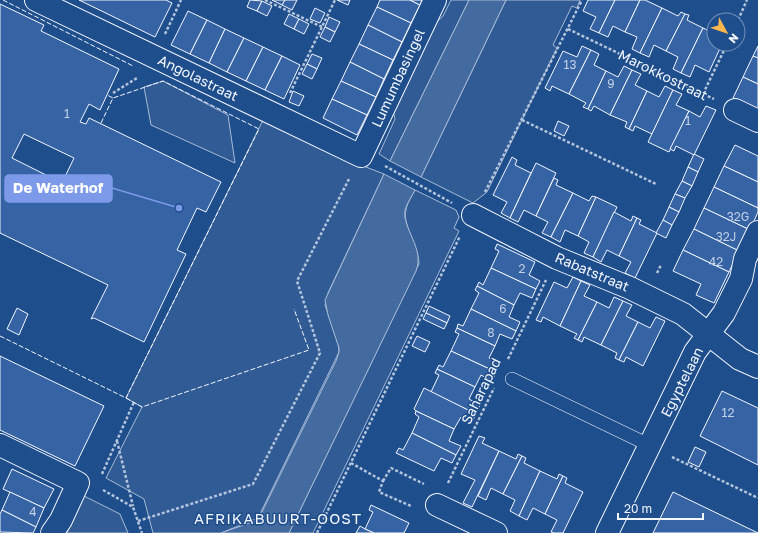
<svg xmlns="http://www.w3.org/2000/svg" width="758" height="533" font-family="'Golos Text',sans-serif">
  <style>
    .green { fill: #305b95; stroke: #a8bbd7 }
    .water { fill: #446ba0; stroke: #a8bbd7 }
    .building { fill: #3563a3; stroke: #f2f6ff; fill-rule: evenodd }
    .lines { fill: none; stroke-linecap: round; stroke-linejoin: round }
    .lane-casing { stroke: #f2f6ff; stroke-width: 14 }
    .street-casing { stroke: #f2f6ff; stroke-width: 24 }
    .path { stroke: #b3c4dc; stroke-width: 2.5; stroke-dasharray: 3 2; stroke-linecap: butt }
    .lane { stroke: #1f4e8c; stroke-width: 13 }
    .street { stroke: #1f4e8c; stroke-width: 22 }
    .fence { stroke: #f2f6ff; stroke-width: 1; stroke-dasharray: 5 2; stroke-linecap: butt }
    .labels { text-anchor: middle; stroke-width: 3; stroke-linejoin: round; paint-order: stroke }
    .number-label { font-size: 12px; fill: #c3d1e8 }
    .street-label { font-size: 14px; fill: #f2f6ff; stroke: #1f4e8c }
    .neighbourhood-label { font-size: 15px; letter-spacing: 1px; fill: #f2f6ff; stroke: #1f4e8c }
    .leader { fill: none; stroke: #7d9aea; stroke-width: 1.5 }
    .callout-dot { fill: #7d9aea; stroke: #1f4e8c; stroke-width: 1.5 }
    .callout { fill: #7d9aea; stroke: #7d9aea; stroke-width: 1.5 }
    .callout-label { font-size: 15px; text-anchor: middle; font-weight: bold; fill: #fff }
  </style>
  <rect width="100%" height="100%" fill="#1f4e8c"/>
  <g class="green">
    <path d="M451,0H469L390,161L379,154L395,119L392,107L432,26L443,16Z"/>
    <path d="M506,0H580L577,8L572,6L553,45L557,48L487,192L473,203L421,177Z"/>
    <path d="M163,81L228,115L235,163L151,125L144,87Z"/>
    <path d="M263,120L335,155L384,174L328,293L325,305L338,342L339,352L258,518L221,533H153L144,499L106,478L142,407L126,398Z"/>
    <path d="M415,190L456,210L459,217L454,228L459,231L313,533H289L419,264C419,247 402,224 406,210C407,203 412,196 415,190Z"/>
    <path d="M84,496L120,514L128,533H67Z"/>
  </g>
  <g class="water">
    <path d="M469,0H506L421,177L390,161Z"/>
    <path d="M384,174L415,190C412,196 407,203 405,210C402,229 425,248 416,271L289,533H221L255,521L261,514L336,361L339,352V348L328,315L325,300Z"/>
  </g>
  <g class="building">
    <path d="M79,0H166L172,3L155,37Z"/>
    <path d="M250,0L262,1L257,11L247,7Z"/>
    <path d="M272,0H285L282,5Z"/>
    <path d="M285,0H297L292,10L282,5Z"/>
    <path d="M337,0H350L348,5Z"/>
    <path d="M380,0H410L420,5L411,23L377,7Z"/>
    <path d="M410,0H422L420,5Z"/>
    <path d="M588,0H615L599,33L590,29L596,17L583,11Z"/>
    <path d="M615,0H640L625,32L613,26L608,37L599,33Z"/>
    <path d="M640,0H645L662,8L640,53L632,49L637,37L625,32Z"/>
    <path d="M262,1L272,6L267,16L257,11Z"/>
    <path d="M0,4L44,25L41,31L119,69L100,110L89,104L80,122L86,124L89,118L221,182L206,212L197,208L177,250L186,254L144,342L94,318L91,319L108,285L0,233ZM24,134L74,158L62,183L12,158Z"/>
    <path d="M377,7L411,23L402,42L368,25Z"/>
    <path d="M315,8L325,13L320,23L310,19Z"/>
    <path d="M662,8L678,16L681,12L685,14L666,51L654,45L649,57L640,53Z"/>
    <path d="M188,11L207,20L190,54L171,45Z"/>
    <path d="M289,14L299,19L294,29L284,24Z"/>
    <path d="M685,14L689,15L687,20L703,28L681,73L673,69L678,57L666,51Z"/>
    <path d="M329,17L340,22L335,32L325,27Z"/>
    <path d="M299,19L309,24L304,34L294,29Z"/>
    <path d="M207,20L225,29L209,63L190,54Z"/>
    <path d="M368,25L402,42L393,60L359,44Z"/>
    <path d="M325,27L335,32L330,42L320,37Z"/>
    <path d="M703,28L714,33V44H722L709,72L695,65L690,77L681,73Z"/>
    <path d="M225,29L244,38L227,72L209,63Z"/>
    <path d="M244,38L263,47L246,81L227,72Z"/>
    <path d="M359,44L393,60L384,79L350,62Z"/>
    <path d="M582,46L591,50L569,94L552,86L550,91L545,88L563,51L577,57Z"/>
    <path d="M758,46V58L753,56Z"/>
    <path d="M263,47L282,56L265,90L246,81Z"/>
    <path d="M591,50L599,54L594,65L606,71L588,109L583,107L586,103L569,94Z"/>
    <path d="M312,54L322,58L317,69L307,64Z"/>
    <path d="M282,56L300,65L284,99L265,90Z"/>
    <path d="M753,56L758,58V84L743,77Z"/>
    <path d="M350,62L384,79L376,97L341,81Z"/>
    <path d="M307,64L317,69L312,79L302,74Z"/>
    <path d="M624,66L632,70L610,115L594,106L591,111L588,109L606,71L618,77Z"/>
    <path d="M632,70L641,74L635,85L647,91L629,129L625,127L627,122L610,115Z"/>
    <path d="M743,77L758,84V110L733,98Z"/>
    <path d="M341,81L376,97L367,115L332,99Z"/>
    <path d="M665,86L673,90L652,134L635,126L633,131L629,129L647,91L659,97Z"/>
    <path d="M673,90L682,94L676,105L689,111L669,152L648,142Z"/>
    <path d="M293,91L304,96L299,106L289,102Z"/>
    <path d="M332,99L367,115L357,135L323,118Z"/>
    <path d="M706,106L716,110L694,155L676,146L674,151L670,149L689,111L700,117Z"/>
    <path d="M558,121L569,126L564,136L554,131Z"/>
    <path d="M735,145L758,156V182L724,166Z"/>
    <path d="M694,154L704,159L698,172L688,167Z"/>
    <path d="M512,157L517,160L515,165L531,173L510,218L501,213L507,202L493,195Z"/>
    <path d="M536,163L556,173L536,216L524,210L518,222L510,218Z"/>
    <path d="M724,166L758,182V208L714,187Z"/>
    <path d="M688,167L698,172L692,186L682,181Z"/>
    <path d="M554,178L558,180L556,185L573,193L551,237L542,233L548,222L536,216Z"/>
    <path d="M682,181L692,186L685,198L675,194Z"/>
    <path d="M714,187L758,208V212L750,230L704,208Z"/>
    <path d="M573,193L589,201L592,196L596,197L578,236L565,230L560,242L551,237Z"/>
    <path d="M675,194L685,198L679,212L669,207Z"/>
    <path d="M596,197L617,207L593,257L584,253L589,242L578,236Z"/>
    <path d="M669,207L679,212L672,225L663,220Z"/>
    <path d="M704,208L750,230L739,251L694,229Z"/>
    <path d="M614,212L631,221L633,216L637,218L619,256L607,250L601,262L593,257Z"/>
    <path d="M637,218L641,220L639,224L657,233L635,278L625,273L631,262L619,256Z"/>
    <path d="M663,220L672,225L666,238L656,233Z"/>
    <path d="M694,229L739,251L729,272L683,250Z"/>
    <path d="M497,244L535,262L529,275L540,281L536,289L491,268L499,251L495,249Z"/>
    <path d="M683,250L729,272L714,303L696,295L701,284L673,271Z"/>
    <path d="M491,268L536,289L532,298L520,293L514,305L477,286L479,282L483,285Z"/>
    <path d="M573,277L581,281L560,326L543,317L541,322L536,320L554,282L567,288Z"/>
    <path d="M581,281L590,285L584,296L597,302L578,340L574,338L577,334L560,326Z"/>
    <path d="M477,286L514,305L509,317L520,322L516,331L471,309L479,293L475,290Z"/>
    <path d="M614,297L623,301L601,345L584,337L582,342L578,340L597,302L609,308Z"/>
    <path d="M623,301L632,305L626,316L638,322L619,360L615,358L617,353L601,345Z"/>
    <path d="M429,306L450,316L447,323L426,313Z"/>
    <path d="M17,308L28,314L19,335L7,329Z"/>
    <path d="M471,309L516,331L512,339L500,334L495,346L457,328L458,324L463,326Z"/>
    <path d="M426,313L447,323L444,329L423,319Z"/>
    <path d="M656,317L665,321L643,366L626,357L624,362L619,360L638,322L650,328Z"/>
    <path d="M457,328L495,346L489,358L500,364L496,372L451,351L459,334L455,332Z"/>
    <path d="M417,336L430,342L425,352L412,346Z"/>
    <path d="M451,351L496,372L492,381L481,375L475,387L437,369L439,365L443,367Z"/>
    <path d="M0,356L104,406L75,466L0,430Z"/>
    <path d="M437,369L475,387L469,399L480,405L476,414L431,392L439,375L435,373Z"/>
    <path d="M424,388L476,414L472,422L461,417L454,429L416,411L414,409Z"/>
    <path d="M722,391L758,408V465L700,436Z"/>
    <path d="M416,411L454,429L449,441L461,446L456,455L412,433L419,417L415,414Z"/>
    <path d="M412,433L456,455L452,463L441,458L434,471L396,453L399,448L403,450Z"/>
    <path d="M479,436L485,438L482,443L499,451L472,507L463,503L475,480L461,474Z"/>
    <path d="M695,447L706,452L699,467L688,462Z"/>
    <path d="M499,451L516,459L518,454L522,456L503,494L491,488L486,500L478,496Z"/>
    <path d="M522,456L526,458L524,463L540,471L519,516L510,511L515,500L503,494Z"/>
    <path d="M12,469L54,489L44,508L3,489Z"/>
    <path d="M540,471L557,479L559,474L563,476L545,514L533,508L527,520L519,516Z"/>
    <path d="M563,476L567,478L565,483L583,492L563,533H554L551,532L557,520L545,514Z"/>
    <path d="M10,492L44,508L36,527L2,510Z"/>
    <path d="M673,492L758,533H653Z"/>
    <path d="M371,505L409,523L404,533H374L365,529L373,512L369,510Z"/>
    <path d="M2,510L36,527L33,533L0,532V514Z"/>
    <path d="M360,526L365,529L374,533H356Z"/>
  </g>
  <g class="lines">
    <defs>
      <path id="lane" d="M512,379L651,446"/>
      <g id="street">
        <path d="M36,0L361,156L435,0"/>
        <path d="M735,110L758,121"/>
        <path d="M473,215L557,258L630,288L683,314L740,359L758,367"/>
        <path d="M0,445L78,483L61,520L52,533"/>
        <path d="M437,505L496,533"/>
        <path d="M607,533L695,352L724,313L741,279L745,259L758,232"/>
      </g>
    </defs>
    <use href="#lane" class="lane-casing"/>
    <use href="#street" class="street-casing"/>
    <g class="path">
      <path d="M265,0L322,27"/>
      <path d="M738,20L747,0"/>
      <path d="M568,29L714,99"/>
      <path d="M165,34L181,0"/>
      <path d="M113,93L137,78"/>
      <path d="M290,93L335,0"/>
      <path d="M703,94L727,44"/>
      <path d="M522,120L656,184"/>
      <path d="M385,166L452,203"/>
      <path d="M485,192L582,0"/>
      <path d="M657,273L661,265"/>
      <path d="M508,359L546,280"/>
      <path d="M117,441L133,506"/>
      <path d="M672,457L758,498"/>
      <path d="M351,463L383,481L379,492L411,506"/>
      <path d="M102,474L134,402"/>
      <path d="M383,481L391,468L424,484"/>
      <path d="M448,483L494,388"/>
      <path d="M103,490L133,507L142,533"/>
      <path d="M138,521L253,484L320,353L297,281L349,179"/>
      <path d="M317,533L460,236"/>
    </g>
    <use href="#lane" class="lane"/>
    <use href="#street" class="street"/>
    <g class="fence">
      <path d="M3,0L133,66"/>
      <path d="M101,123L113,98L107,95"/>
      <path d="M0,336L126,398L259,129L163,81L113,98"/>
      <path d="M126,398L142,407L309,350L294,309"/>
    </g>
  </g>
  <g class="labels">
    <g class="number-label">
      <text x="570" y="69">13</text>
      <text x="611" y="88">9</text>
      <text x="67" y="118">1</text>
      <text x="688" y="125">1</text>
      <text x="738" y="221">32G</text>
      <text x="726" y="241">32J</text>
      <text x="716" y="266">42</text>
      <text x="522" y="273">2</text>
      <text x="503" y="313">6</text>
      <text x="491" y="337">8</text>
      <text x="728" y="417">12</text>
      <text x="33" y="516">4</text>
    </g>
    <g class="street-label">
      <text transform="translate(663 75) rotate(26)" y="5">Marokkostraat</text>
      <text transform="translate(198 78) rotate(26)" y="5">Angolastraat</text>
      <text transform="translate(398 78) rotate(-65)" y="5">Lumumbasingel</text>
      <text transform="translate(592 272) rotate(23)" y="5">Rabatstraat</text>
      <text transform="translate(682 382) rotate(-63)" y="5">Egyptelaan</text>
      <text transform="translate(481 391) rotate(-64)" y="5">Saharapad</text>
    </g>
    <g class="neighbourhood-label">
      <text x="278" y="524">AFRIKABUURT-OOST</text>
    </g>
  </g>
  <path class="leader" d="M179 208L112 188"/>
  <circle class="callout-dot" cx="179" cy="208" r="4"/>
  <rect class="callout" x="5" y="175" width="107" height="27" rx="4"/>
  <g class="callout-label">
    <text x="58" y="193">De Waterhof</text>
  </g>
  <g transform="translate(726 32) rotate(130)"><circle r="19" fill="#1f4e8c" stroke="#7391ba"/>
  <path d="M0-3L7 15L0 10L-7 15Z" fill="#ffb74d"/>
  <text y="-6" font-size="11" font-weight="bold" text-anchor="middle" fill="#f2f6ff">N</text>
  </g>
  <path d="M618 513v6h85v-6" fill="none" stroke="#f2f6ff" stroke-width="2"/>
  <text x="624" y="513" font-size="12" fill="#f2f6ff" stroke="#1f4e8c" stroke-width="3" paint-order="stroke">20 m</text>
</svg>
